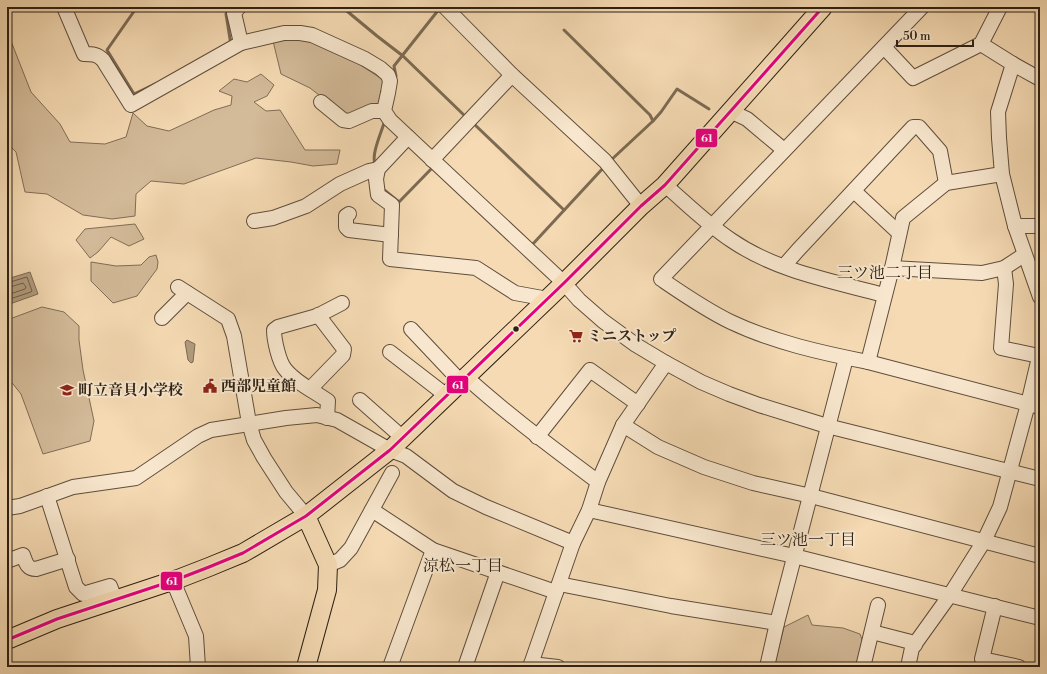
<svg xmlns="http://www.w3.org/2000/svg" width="1047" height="674" font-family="'Libre Bodoni','Noto Serif JP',serif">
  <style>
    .green { fill: #d3ba98; stroke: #806d56 }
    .water { fill: #b19b7d; stroke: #7c6a53 }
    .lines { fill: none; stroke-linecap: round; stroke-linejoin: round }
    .shore { stroke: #6f5e48; stroke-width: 1 }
    .stream { stroke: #7c6a53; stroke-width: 3 }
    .minor-casing { stroke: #5f4e3c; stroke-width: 16 }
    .major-casing { stroke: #2d2014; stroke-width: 20 }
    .minor { stroke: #f8e7ce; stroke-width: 14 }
    .major { stroke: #f5dab3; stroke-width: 18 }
    .bus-1-casing { stroke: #f8e7ce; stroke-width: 6 }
    .bus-1 { stroke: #e5007d; stroke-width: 3 }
    .bus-dot { fill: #2d2014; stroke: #f8e7ce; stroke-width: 1.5 }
    .labels { text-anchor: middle; stroke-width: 4; stroke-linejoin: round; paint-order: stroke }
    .poi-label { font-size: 15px; font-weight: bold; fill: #2d2014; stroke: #f8e7ce; text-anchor: start }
    .neighbourhood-label { font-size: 16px; fill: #2d2014; stroke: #f8e7ce }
    .line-badge { stroke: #f8e7ce; stroke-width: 1.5 }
    .badge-label { font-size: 11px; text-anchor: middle; font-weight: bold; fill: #fff }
  </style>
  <rect width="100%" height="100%" fill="#f5dab3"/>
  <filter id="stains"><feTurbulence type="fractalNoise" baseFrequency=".005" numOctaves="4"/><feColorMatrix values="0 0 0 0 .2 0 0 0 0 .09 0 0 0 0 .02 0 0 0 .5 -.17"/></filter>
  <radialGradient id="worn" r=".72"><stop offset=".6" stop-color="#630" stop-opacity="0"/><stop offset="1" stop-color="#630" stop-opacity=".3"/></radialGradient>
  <g class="green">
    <path d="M9,36L31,92L60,124L70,142L105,144L126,137L133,113L147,126L169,131L214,110L231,105L232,96L219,91L234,79L247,82L261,74L274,85L267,96L254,102L266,111L280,110L305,150H340L337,164L313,166L291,162L256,158L184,184L151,181L136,194L135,216L112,219L83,215L47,194L25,192L16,152L7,143V47Z"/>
    <path d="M287,37L310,40L348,57L385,81L384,90L378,104L354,116L342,114L328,102L310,88L281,74L273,41Z"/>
    <path d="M135,224L144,239L129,246L111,237L98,252L90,258L76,240L85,229Z"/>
    <path d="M156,255L158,262L157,269L137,296L113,303L91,281V262L116,266L141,265L149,257Z"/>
    <path d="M42,307L64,312L79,326V340L83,370L94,421L90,441L43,454L21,394L13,384L7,379V320Z"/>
    <path d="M808,615L812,625L843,628L860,634C866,649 863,654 854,667H774L784,627Z"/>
  </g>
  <g class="water">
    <path d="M30,272L38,294L7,305V279Z"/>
    <path d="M187,340L195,344L193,362L191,363L188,360L185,342Z"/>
  </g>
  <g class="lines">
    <g class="shore">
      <path d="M7,283L27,277L32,291L31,292L7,300"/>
      <path d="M7,288L23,283L26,287L25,289L7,295"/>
    </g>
    <g class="stream">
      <path d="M137,7L107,50L134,94L155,84"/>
      <path d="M342,7L377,36L403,56L467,118"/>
      <path d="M229,10L226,14L231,45"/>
      <path d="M564,30L650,115L653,121"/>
      <path d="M395,80L396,76L394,66L440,8"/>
      <path d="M473,123L564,210"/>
      <path d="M610,161L653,121L661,112L677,89L709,109"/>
      <path d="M375,164C371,154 382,131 385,120"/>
      <path d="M383,187V189L399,202L434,166"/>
      <path d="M531,246L605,166"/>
    </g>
    <defs>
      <g id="minor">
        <path d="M64,7L84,54C92,54 97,54 103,60L131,105L241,43L284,33H300L312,35L365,59L380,68L388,75L390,81L388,93L384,111L390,120L564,283L579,300L603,321L636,345L666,363L701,382L729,394L759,405L827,426L1040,479"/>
        <path d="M239,7L234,13L241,43"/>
        <path d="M445,7L513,76L605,161L641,206"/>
        <path d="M922,7L661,279C683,294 706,310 731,322C773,342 822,353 868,362L1040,407"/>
        <path d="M981,44L1013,64L1040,79"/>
        <path d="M884,47L913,78L981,44L1000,7"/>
        <path d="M1013,64L998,112L999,138L1002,174L1015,226L1040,297"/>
        <path d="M321,102L343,120L349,121L372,111H384"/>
        <path d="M730,111L747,119L784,150"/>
        <path d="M408,137L378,169L376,179L378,195L392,205L390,259L476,268L515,293L548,299"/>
        <path d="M432,160L512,75"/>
        <path d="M665,185C687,204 707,224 731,240C776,271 832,281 884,295"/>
        <path d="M854,191L899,233"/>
        <path d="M349,214L346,216V227L349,230L391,235"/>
        <path d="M254,221L273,218L306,206L340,184L369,171L378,169"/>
        <path d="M1015,226H1040"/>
        <path d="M784,266L798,250L913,127H919L940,151L946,183"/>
        <path d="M892,268L982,273L1004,268L1024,255"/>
        <path d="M1004,268L1006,284L1001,348L1039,356"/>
        <path d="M178,287L228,319L234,336L249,423L254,440L264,458L286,492L306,516"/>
        <path d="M162,318L187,293"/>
        <path d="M411,329L461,382"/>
        <path d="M390,352L447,396"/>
        <path d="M868,362L892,268L903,218L946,183L1002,174"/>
        <path d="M466,377C508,415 553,448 598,482"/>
        <path d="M310,389L343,355L344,349L318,315"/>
        <path d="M360,400L403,438"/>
        <path d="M327,418L328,401C314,391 296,383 285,369C279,362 274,340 274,330L278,327L317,316L342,303"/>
        <path d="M623,425L658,447L704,467L753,483L811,496L1040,556"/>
        <path d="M537,437L590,370L638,404"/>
        <path d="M47,496L76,587L83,594L110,586L115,599"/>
        <path d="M7,508L20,506L73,487L136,478L198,436L211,430L286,418L317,415L337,420L390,450L406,456L453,491L486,507L573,543"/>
        <path d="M372,510L433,550L556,592"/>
        <path d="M589,510L794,556L1040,618"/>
        <path d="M7,561L23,555C26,563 27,569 36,569L68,559"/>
        <path d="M328,565L340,560L351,548L392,473"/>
        <path d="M173,581L196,636L198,667"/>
        <path d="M559,584L671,606L777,623"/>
        <path d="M995,606L982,659L1019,667"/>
        <path d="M872,632L911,642L915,645"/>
        <path d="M531,664L558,667"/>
        <path d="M390,667L433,550"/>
        <path d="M465,667L498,572"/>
        <path d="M530,667L573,543L589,510L598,482L623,425L666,363"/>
        <path d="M767,667L777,623L846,358"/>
        <path d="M863,667L878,605"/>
        <path d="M908,667L912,648L950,595L984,541L1000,507L1028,404L1040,353"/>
      </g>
      <g id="major">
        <path d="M7,640L57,619L178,579L209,567L243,553L306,516L390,450L564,283L641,206L665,185L823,7"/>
        <path d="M306,667L327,590L328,565L306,516"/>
      </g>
    </defs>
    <use href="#minor" class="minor-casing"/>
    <use href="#major" class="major-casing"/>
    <use href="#minor" class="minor"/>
    <use href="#major" class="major"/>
    <defs>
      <path id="bus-1" d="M7,640L57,619L178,579L209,567L243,553L306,516L390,450L564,283L641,206L665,185L823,7"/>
    </defs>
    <use href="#bus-1" class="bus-1-casing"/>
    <use href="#bus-1" class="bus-1"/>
  </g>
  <defs>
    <symbol id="supermarket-bare" viewBox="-9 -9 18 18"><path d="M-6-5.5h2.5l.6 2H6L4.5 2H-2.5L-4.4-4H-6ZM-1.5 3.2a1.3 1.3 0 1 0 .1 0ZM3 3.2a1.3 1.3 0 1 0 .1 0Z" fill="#8f2418" stroke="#f8e7ce" stroke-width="2.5" paint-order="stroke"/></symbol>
    <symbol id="civic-bare" viewBox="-9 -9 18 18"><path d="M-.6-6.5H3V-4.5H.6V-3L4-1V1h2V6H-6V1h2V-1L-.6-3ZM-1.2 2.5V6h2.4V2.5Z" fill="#8f2418" stroke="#f8e7ce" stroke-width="2.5" paint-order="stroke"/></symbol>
    <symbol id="school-bare" viewBox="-9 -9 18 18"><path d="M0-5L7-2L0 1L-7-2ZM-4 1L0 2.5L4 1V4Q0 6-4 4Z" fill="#8f2418" stroke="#f8e7ce" stroke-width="2.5" paint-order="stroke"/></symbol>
  </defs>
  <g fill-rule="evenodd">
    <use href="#supermarket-bare" x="566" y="326" width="20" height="20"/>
    <use href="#civic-bare" x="200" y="376" width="20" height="20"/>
    <use href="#school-bare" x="57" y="380" width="20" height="20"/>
  </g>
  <circle class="bus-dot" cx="516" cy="329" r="3.5"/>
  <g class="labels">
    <g class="poi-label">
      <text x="587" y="341">ミニストップ</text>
      <text x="221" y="391">西部児童館</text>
      <text x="78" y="395">町立音貝小学校</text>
    </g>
    <g class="neighbourhood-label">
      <text x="885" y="278">三ツ池二丁目</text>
      <text x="808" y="545">三ツ池一丁目</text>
      <text x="463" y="571">涼松一丁目</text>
    </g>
  </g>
  <g class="line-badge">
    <rect x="695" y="128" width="23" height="20" rx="4" fill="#e5007d"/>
    <rect x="446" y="375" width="23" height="19" rx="4" fill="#e5007d"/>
    <rect x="160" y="571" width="23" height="20" rx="4" fill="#e5007d"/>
  </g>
  <g class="badge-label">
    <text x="707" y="142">61</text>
    <text x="458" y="389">61</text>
    <text x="172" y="585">61</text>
  </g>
  <rect width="1047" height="674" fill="none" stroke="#f5dab3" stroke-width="24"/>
  <rect x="8" y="8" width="1031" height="658" fill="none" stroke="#2d2014" stroke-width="2"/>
  <rect x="12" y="12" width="1023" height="650" fill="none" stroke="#2d2014"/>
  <path d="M897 40v6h76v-6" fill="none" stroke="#2d2014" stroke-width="2"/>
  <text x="903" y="40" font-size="12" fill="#2d2014" stroke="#f8e7ce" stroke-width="3" paint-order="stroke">50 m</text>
  <rect width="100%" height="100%" filter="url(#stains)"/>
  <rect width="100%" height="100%" fill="url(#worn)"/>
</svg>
